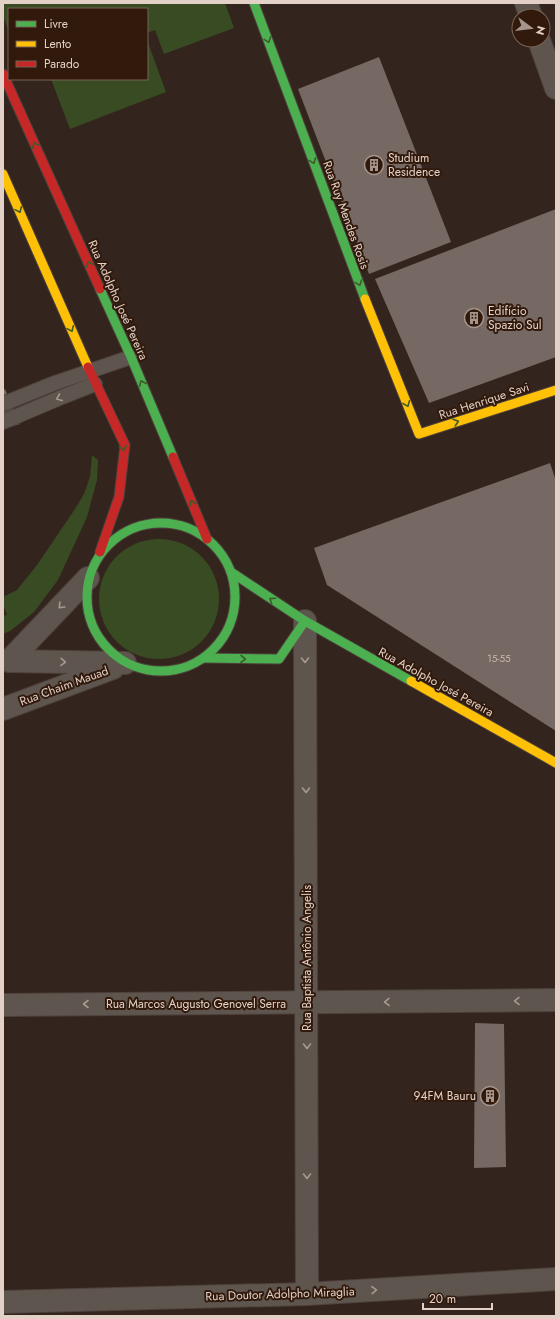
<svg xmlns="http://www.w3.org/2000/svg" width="559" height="1319" font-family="Jost,sans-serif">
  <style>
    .green { fill: #384b22 }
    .building { fill: #766863 }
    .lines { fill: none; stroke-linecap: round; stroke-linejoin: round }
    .lane-casing { stroke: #4e413c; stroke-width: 16 }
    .street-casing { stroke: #4e413c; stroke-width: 24 }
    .fast-casing { stroke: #4e413c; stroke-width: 11 }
    .slow-casing { stroke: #4e413c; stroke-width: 11 }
    .jam-casing { stroke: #4e413c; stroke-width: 11 }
    .lane { stroke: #5f554f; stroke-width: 14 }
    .street { stroke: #5f554f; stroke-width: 22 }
    .fast { stroke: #4caf50; stroke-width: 9 }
    .slow { stroke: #ffc107; stroke-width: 9 }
    .jam { stroke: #c62828; stroke-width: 9 }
    .oneway { stroke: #3d5c2a }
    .oneway2 { stroke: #a89992 }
    .labels { text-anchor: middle; stroke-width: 4; stroke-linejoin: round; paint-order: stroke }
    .number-label { font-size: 10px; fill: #c8b7af }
    .poi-label { font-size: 12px; fill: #e3d1c8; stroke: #31190b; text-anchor: start }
    .street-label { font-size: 12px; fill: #e3d1c8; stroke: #31190b }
  </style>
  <rect width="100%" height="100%" fill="#33251d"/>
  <g class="green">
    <path d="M3,3H225L234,28L164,54L155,30L147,33V9H9V32L3,16Z"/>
    <path d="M147,40L166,92L70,129L51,79H147Z"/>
    <path d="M92,455L98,460L97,480L87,517L58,580L34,612L10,631L3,634V616L7,615L3,605V597L17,590L37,565L75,509L84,494L90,477Z"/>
    <circle cx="159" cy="599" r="60"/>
  </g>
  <g class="building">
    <path d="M379,57L451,242L369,274L298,89Z"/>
    <path d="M556,209V357L429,403L375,279Z"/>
    <path d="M5,389L20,424L7,428L3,418V390Z"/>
    <path d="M550,463L556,481V731L327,585L314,548Z"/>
    <path d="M475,1023L504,1024L506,1167L474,1168Z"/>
  </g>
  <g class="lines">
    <defs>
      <g id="lane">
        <path d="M3,404L55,383L131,357"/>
        <path d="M3,422L62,397L95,384"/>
      </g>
      <g id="street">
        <path d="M526,3L531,16"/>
        <path d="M539,40L556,88"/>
        <path d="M88,578L9,661L125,663"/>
        <path d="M305,621L307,1294"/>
        <path d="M3,709L113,668"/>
        <path d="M3,1005L556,1000"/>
        <path d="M3,1302L307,1294L556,1279"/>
      </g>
      <g id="fast">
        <path d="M254,3L365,299"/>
        <path d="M100,289L131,357L173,457"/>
        <circle cx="161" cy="597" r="74"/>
        <path d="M231,572L305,621L411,681"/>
        <path d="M204,658L279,659L305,621"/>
      </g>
      <g id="slow">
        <path d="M3,174L88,367"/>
        <path d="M365,299L419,434L556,390"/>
        <path d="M411,681L556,763"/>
      </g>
      <g id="jam">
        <path d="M3,74L100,289"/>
        <path d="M88,367L125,445L119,497L100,552"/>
        <path d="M173,457L207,539"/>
      </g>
    </defs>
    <use href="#lane" class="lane-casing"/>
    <use href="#street" class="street-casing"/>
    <use href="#fast" class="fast-casing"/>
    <use href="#slow" class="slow-casing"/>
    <use href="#jam" class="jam-casing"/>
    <use href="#lane" class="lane"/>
    <use href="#street" class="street"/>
    <use href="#fast" class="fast"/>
    <use href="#slow" class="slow"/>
    <use href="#jam" class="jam"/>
  </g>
  <defs><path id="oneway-chevron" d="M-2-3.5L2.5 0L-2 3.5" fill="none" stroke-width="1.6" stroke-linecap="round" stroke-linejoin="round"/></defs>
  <g class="oneway">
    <use href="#oneway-chevron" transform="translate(268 40) rotate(70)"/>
    <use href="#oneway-chevron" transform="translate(35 145) rotate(-114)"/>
    <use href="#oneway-chevron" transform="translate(313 161) rotate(70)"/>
    <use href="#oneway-chevron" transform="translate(19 210) rotate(66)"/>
    <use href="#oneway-chevron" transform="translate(89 264) rotate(-114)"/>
    <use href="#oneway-chevron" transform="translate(359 283) rotate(70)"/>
    <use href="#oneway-chevron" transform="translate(71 329) rotate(66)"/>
    <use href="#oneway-chevron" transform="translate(142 383) rotate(-113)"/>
    <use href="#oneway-chevron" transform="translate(407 404) rotate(68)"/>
    <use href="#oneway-chevron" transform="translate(456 422) rotate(-18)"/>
    <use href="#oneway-chevron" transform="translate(123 448) rotate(86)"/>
    <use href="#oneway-chevron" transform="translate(192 503) rotate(-113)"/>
    <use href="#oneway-chevron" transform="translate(272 600) rotate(-146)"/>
    <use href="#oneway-chevron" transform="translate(243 659) rotate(1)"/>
  </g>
  <g class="oneway2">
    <use href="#oneway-chevron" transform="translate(59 398) rotate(158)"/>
    <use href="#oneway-chevron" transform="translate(61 606) rotate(134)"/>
    <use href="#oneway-chevron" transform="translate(305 660) rotate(90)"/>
    <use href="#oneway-chevron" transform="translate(63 662) rotate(1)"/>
    <use href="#oneway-chevron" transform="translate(306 790) rotate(90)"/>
    <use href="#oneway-chevron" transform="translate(517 1001) rotate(179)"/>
    <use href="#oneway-chevron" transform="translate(387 1002) rotate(179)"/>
    <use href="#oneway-chevron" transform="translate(86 1004) rotate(180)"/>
    <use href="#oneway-chevron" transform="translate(307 1046) rotate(90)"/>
    <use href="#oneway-chevron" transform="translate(307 1176) rotate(90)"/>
    <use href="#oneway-chevron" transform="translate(374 1290) rotate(-3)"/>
  </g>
  <defs>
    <symbol id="building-ring" viewBox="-11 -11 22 22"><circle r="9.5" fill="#31190b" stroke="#a5958c" stroke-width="1.5"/><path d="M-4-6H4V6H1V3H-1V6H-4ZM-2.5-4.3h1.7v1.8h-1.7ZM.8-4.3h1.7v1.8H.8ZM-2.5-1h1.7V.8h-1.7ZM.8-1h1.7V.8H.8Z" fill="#a5958c"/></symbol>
  </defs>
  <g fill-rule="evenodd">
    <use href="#building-ring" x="363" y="154" width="22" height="22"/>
    <use href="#building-ring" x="463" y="307" width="22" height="22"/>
    <use href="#building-ring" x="479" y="1085" width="22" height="22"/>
  </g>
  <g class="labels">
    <g class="number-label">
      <text x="499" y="662">15-55</text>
    </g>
    <g class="poi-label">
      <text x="388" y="162">Studium<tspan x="388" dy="14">Residence</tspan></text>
      <text x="488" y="315">Edifício<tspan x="488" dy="14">Spazio Sul</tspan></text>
      <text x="476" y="1100" text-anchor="end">94FM Bauru</text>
    </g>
    <g class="street-label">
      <text transform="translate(346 215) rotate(70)" y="4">Rua Ruy Mendes Rosis</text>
      <text transform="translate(118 300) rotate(66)" y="4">Rua Adolpho José Pereira</text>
      <text transform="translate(484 401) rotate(-18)" y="4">Rua Henrique Savi</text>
      <text transform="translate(436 682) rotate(29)" y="4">Rua Adolpho José Pereira</text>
      <text transform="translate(64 686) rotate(-20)" y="4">Rua Chaim Mauad</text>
      <text transform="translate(307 958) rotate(-90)" y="4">Rua Baptista Antônio Angelis</text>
      <text x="196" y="1008">Rua Marcos Augusto Genovel Serra</text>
      <text transform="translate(280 1294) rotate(-2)" y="4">Rua Doutor Adolpho Miraglia</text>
    </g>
  </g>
  <rect width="559" height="1319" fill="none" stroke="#e3d1c8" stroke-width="8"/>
  <rect x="8" y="8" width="140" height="72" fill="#31190b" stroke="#786357"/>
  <rect x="16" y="21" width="20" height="6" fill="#4caf50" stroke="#786357"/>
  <text x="44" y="28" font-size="12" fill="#e3d1c8">Livre</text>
  <rect x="16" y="41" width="20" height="6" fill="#ffc107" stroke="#786357"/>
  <text x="44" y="48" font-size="12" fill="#e3d1c8">Lento</text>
  <rect x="16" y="61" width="20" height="6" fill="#c62828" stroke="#786357"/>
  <text x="44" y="68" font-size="12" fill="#e3d1c8">Parado</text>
  <g transform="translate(531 28) rotate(105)"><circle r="19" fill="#31190b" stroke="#786357"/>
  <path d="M0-3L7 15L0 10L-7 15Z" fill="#a5958c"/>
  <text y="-6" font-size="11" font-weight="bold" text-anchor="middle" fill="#e3d1c8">N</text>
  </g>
  <path d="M423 1303v6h69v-6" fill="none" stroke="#e3d1c8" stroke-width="2"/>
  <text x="429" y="1303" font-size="12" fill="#e3d1c8" stroke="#31190b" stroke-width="3" paint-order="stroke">20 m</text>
</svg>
